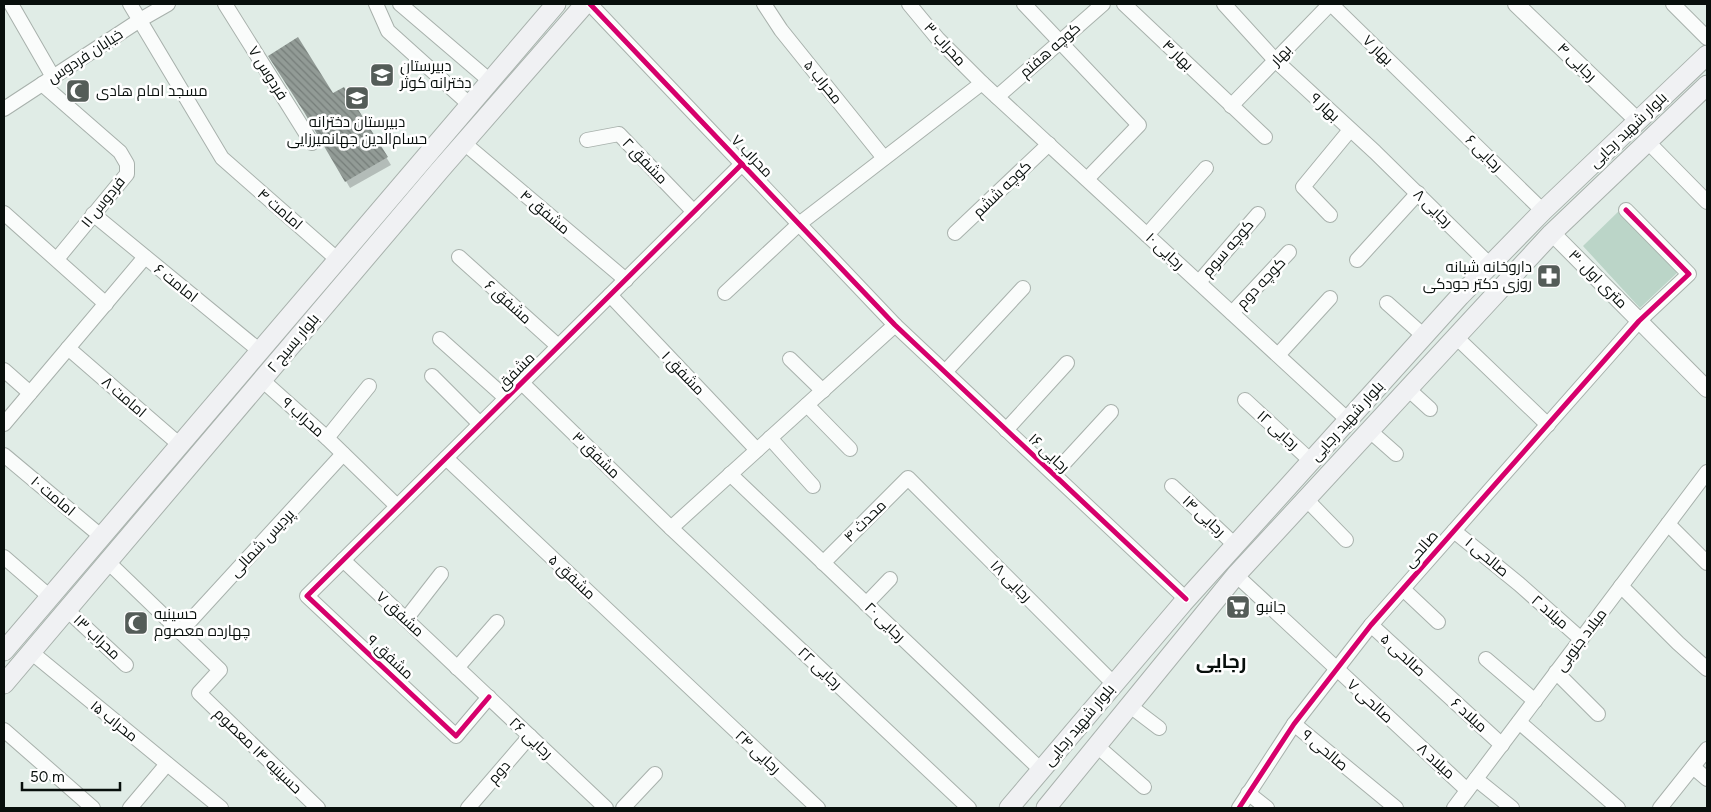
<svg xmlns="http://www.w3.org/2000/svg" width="1711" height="812" font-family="Figtree,Cairo,sans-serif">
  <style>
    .green { fill: #bbd5c8 }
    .shadow { fill: #0003 }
    .building { fill: url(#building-back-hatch) }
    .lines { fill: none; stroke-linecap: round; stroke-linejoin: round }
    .minor-casing { stroke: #a8b1ac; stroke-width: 16 }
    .tertiary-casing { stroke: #a8b1ac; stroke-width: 18 }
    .secondary-casing { stroke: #a8b1ac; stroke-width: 21 }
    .minor { stroke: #fafcfb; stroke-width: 14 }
    .tertiary { stroke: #fafcfb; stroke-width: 16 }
    .secondary { stroke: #f0f1f3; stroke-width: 19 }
    .cycleway-casing { stroke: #fff; stroke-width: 8 }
    .cycleway { stroke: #d6006c; stroke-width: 5 }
    .labels { text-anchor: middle; stroke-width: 5; stroke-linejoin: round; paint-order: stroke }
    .street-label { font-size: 15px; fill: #080f0c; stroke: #fff }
    .poi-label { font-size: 15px; fill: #080f0c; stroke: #fff; text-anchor: start }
    .district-label { font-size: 20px; font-weight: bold; fill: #080f0c; stroke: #fff }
  </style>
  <defs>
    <pattern id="building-back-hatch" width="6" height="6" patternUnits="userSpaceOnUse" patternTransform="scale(1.25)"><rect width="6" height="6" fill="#929b96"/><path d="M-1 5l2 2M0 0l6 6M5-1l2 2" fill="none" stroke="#757d79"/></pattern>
  </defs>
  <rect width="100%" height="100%" fill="#e0ece6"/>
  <path class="green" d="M1621,209L1679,271L1640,308L1583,246Z"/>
  <path class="shadow" d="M344,88L391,165L350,188L310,119L333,94Z"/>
  <path class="building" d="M298,37L333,93L344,87L388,157L345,182L304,112L268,56Z"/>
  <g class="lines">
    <defs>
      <g id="minor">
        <path d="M11,4L53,77"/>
        <path d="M130,4L222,158L338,260"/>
        <path d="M225,4L312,143"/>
        <path d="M376,4L388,31L469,104"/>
        <path d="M400,4L489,80"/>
        <path d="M590,4L895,325L1186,599"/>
        <path d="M764,4L781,30L884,158"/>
        <path d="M909,4L938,39L982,83L1348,420"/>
        <path d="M1024,4L1139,125L1087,179"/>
        <path d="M1124,4L1265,137"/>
        <path d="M1224,4L1275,60L1375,152L1490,265"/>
        <path d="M1331,4L1543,211"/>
        <path d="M1673,4L1707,38"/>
        <path d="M42,84L120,152L127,164V174L57,259"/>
        <path d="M997,97L1103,4"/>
        <path d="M1231,106L1330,4"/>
        <path d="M4,109L140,20L168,4"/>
        <path d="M587,140L619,134L694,212"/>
        <path d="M1648,142L1707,202"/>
        <path d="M464,143L626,280"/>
        <path d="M4,213L106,304"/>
        <path d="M93,214L260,351"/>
        <path d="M1330,215L1303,187L1350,130"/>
        <path d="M955,233L1049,144"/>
        <path d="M1147,235L1206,168"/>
        <path d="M459,257L558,346"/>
        <path d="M1357,260L1418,193"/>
        <path d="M1199,282L1258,214"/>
        <path d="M725,293L799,224L982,83"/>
        <path d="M610,295L757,450"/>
        <path d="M1387,303L1424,336"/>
        <path d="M1232,313L1289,252"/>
        <path d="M1456,337L1548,425"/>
        <path d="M440,339L506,398"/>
        <path d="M68,348L180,445"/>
        <path d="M1278,355L1330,298"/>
        <path d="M790,359L823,391"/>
        <path d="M4,370L30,393"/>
        <path d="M945,372L1023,288"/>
        <path d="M432,376L480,424"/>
        <path d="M262,380L327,438L397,506"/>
        <path d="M522,383L671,528L969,808"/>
        <path d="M1408,389L1430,409"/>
        <path d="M1245,400L1311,461"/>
        <path d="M807,405L850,449"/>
        <path d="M4,424L145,257"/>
        <path d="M1006,430L1067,363"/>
        <path d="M1370,431L1396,454"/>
        <path d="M327,438L369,386"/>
        <path d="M770,438L813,486"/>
        <path d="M4,455L102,537"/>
        <path d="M446,458L818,808"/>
        <path d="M730,474L1041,770"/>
        <path d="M1054,474L1111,412"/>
        <path d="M1172,486L1235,545"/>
        <path d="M1306,499L1346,540"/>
        <path d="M1668,524L1707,563"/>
        <path d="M671,528L895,325"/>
        <path d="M1454,531L1519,584L1581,639"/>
        <path d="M4,557L50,597"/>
        <path d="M343,560L606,808"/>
        <path d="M108,562L220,670L199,693L318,808"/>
        <path d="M823,563L908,478L1114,684"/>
        <path d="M1236,575L1467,790"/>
        <path d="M1621,586L1678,643L1707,669"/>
        <path d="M1403,589L1438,622"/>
        <path d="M866,604L890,579"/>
        <path d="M67,610L126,665"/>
        <path d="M406,619L441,574"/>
        <path d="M1371,625L1502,745"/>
        <path d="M180,632L343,454"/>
        <path d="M31,652L221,808"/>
        <path d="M1486,659L1535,701"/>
        <path d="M457,668L497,622"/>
        <path d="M1556,672L1598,714"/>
        <path d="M489,697L456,736L307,596L742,164"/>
        <path d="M1130,706L1159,728"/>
        <path d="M1519,722L1618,808"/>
        <path d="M1294,724L1396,808"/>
        <path d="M4,730L93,808"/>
        <path d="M1097,746L1144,787"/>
        <path d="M1693,767L1707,779"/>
        <path d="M1476,779L1512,808"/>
        <path d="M1248,793L1267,808"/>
        <path d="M130,808L167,764"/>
        <path d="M468,808L530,736"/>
        <path d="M623,808L655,774"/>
        <path d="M1239,808L1294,724L1371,625L1639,321L1689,274L1626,210"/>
        <path d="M1454,808L1707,472"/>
        <path d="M1660,808L1707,749"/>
      </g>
      <g id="tertiary">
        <path d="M1516,4L1638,121"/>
        <path d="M1552,233L1707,389"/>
      </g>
      <g id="secondary">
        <path d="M4,651L556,4"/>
        <path d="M4,684L440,170L585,4"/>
        <path d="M1009,808L1183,603L1460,296L1543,211L1707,55"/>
        <path d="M1046,808L1236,575L1552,233L1707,85"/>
      </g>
    </defs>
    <use href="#minor" class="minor-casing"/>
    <use href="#tertiary" class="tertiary-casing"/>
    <use href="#secondary" class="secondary-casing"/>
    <use href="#minor" class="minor"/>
    <use href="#tertiary" class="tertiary"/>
    <use href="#secondary" class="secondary"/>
    <defs>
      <g id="cycleway">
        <path d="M590,4L895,325L1186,599"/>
        <path d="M489,697L456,736L307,596L742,164"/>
        <path d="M1239,808L1294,724L1371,625L1639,321L1689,274L1626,210"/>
      </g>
    </defs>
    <use href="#cycleway" class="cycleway-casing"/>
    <use href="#cycleway" class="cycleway"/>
  </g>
  <defs>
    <symbol id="school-square" viewBox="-11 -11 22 22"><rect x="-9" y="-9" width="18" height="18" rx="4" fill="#545c58" stroke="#fff"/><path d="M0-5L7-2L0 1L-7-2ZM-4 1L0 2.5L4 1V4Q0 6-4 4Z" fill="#fff"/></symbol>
    <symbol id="mosque-square" viewBox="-11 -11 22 22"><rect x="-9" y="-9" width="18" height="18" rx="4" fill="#545c58" stroke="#fff"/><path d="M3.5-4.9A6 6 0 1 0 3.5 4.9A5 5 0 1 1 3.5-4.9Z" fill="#fff"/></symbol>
    <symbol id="pharmacy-square" viewBox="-11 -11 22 22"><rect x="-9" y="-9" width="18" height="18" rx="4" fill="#545c58" stroke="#fff"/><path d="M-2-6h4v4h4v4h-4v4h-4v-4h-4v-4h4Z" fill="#fff"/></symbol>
    <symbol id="supermarket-square" viewBox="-11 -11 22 22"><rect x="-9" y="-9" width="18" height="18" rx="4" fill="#545c58" stroke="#fff"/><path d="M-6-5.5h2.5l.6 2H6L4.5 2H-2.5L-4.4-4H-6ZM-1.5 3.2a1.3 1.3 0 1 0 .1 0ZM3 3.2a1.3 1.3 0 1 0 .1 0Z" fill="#fff"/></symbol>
  </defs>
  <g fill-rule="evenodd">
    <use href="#school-square" x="368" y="61" width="28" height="28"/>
    <use href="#mosque-square" x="64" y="77" width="28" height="28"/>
    <use href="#school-square" x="343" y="84" width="28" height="28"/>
    <use href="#pharmacy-square" x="1535" y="262" width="28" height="28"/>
    <use href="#supermarket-square" x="1224" y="593" width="28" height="28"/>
    <use href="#mosque-square" x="122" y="609" width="28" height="28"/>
  </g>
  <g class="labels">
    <g class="street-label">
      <text transform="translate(945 44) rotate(47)" y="5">محراب ۳</text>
      <text transform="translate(1050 50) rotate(-41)" y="5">کوچه هفتم</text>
      <text transform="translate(1378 50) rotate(44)" y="5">بهار ۷</text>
      <text transform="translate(1178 55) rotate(44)" y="5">بهار ۴</text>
      <text transform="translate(1281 55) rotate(-46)" y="5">بهار</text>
      <text transform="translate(85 56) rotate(-33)" y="5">خیابان فردوس</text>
      <text transform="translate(1577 62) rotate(44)" y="5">رجایی ۴</text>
      <text transform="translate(268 73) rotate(58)" y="5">فردوس ۷</text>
      <text transform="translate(823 82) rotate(51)" y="5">محراب ۵</text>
      <text transform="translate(1325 107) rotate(43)" y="5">بهار ۹</text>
      <text transform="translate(1628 130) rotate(-44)" y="5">بلوار شهید رجایی</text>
      <text transform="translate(1484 153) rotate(44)" y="5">رجایی ۶</text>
      <text transform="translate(752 156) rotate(46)" y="5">محراب ۷</text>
      <text transform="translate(645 161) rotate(46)" y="5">مشفق ۲</text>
      <text transform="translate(1002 189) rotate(-44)" y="5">کوچه ششم</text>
      <text transform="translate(103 202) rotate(-51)" y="5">فردوس ۱۱</text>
      <text transform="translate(1433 208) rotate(44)" y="5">رجایی ۸</text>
      <text transform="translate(280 209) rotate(41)" y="5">امامت ۴</text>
      <text transform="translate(545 212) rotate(40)" y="5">مشفق ۴</text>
      <text transform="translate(1228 248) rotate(-49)" y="5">کوچه سوم</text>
      <text transform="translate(1165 251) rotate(43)" y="5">رجایی ۱۰</text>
      <text transform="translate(1598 279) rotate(45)" y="5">۳۰ متری اول</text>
      <text transform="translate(176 283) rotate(39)" y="5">امامت ۶</text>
      <text transform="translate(1261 283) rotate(-47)" y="5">کوچه دوم</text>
      <text transform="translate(508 302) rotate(42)" y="5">مشفق ۶</text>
      <text transform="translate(293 343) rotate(-50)" y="5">بلوار بسیج ۲</text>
      <text transform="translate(516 371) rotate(-45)" y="5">مشفق</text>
      <text transform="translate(683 373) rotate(46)" y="5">مشفق ۱</text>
      <text transform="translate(124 397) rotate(41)" y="5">امامت ۸</text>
      <text transform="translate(303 417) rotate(42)" y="5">محراب ۹</text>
      <text transform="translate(1347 421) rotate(-48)" y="5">بلوار شهید رجایی</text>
      <text transform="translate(1278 430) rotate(42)" y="5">رجایی ۱۲</text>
      <text transform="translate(1049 453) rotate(43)" y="5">رجایی ۱۶</text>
      <text transform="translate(596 455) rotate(44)" y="5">مشفق ۳</text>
      <text transform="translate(53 496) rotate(40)" y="5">امامت ۱۰</text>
      <text transform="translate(1204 516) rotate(43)" y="5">رجایی ۱۴</text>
      <text transform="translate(865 521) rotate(-45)" y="5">محدث ۴</text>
      <text transform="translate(262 543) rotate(-47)" y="5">پردیس شمالی</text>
      <text transform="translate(1421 549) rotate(-49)" y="5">صالحی</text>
      <text transform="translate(1487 557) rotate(40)" y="5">صالحی ۱</text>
      <text transform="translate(572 577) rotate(43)" y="5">مشفق ۵</text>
      <text transform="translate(1011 581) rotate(45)" y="5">رجایی ۱۸</text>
      <text transform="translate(1550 612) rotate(41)" y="5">میلاد ۲</text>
      <text transform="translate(400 614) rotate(43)" y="5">مشفق ۷</text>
      <text transform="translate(885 622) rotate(44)" y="5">رجایی ۲۰</text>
      <text transform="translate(97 637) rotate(43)" y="5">محراب ۱۳</text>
      <text transform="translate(1581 640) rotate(-53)" y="5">میلاد جنوبی</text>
      <text transform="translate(1403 655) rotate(43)" y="5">صالحی ۵</text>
      <text transform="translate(390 657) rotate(43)" y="5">مشفق ۹</text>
      <text transform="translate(820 668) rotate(43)" y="5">رجایی ۲۲</text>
      <text transform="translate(1370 701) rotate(43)" y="5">صالحی ۷</text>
      <text transform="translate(1469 715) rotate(42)" y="5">میلاد ۶</text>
      <text transform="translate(114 721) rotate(39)" y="5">محراب ۱۵</text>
      <text transform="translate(1079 725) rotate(-50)" y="5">بلوار شهید رجایی</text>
      <text transform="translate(531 738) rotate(43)" y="5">رجایی ۲۶</text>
      <text transform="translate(1325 750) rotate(40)" y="5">صالحی ۹</text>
      <text transform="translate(258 751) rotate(44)" y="5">حسینیه ۱۴ معصوم</text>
      <text transform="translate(758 752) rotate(43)" y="5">رجایی ۲۴</text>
      <text transform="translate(1436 761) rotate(42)" y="5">میلاد ۸</text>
      <text transform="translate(499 772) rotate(-49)" y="5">دوم</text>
    </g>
    <g class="poi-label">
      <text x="400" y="71">دبیرستان<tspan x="400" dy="17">دخترانه کوثر</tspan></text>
      <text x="96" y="96">مسجد امام هادی</text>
      <text x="357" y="127" text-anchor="middle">دبیرستان دخترانه<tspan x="357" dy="17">حسام‌الدین جهانمیرزایی</tspan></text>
      <text x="1532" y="272" text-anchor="end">داروخانه شبانه<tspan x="1532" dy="17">روزی دکتر جودکی</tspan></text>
      <text x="1256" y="612">جانبو</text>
      <text x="154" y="619">حسینیه<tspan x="154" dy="17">چهارده معصوم</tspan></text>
    </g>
    <g class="district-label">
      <text x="1221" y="668">رجایی</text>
    </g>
  </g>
  <rect width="1711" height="812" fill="none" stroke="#080f0c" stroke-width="10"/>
  <path d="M22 782v8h98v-8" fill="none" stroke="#080f0c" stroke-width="2.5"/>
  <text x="30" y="782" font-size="15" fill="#080f0c" stroke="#ffffff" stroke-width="4" paint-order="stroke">50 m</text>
</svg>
